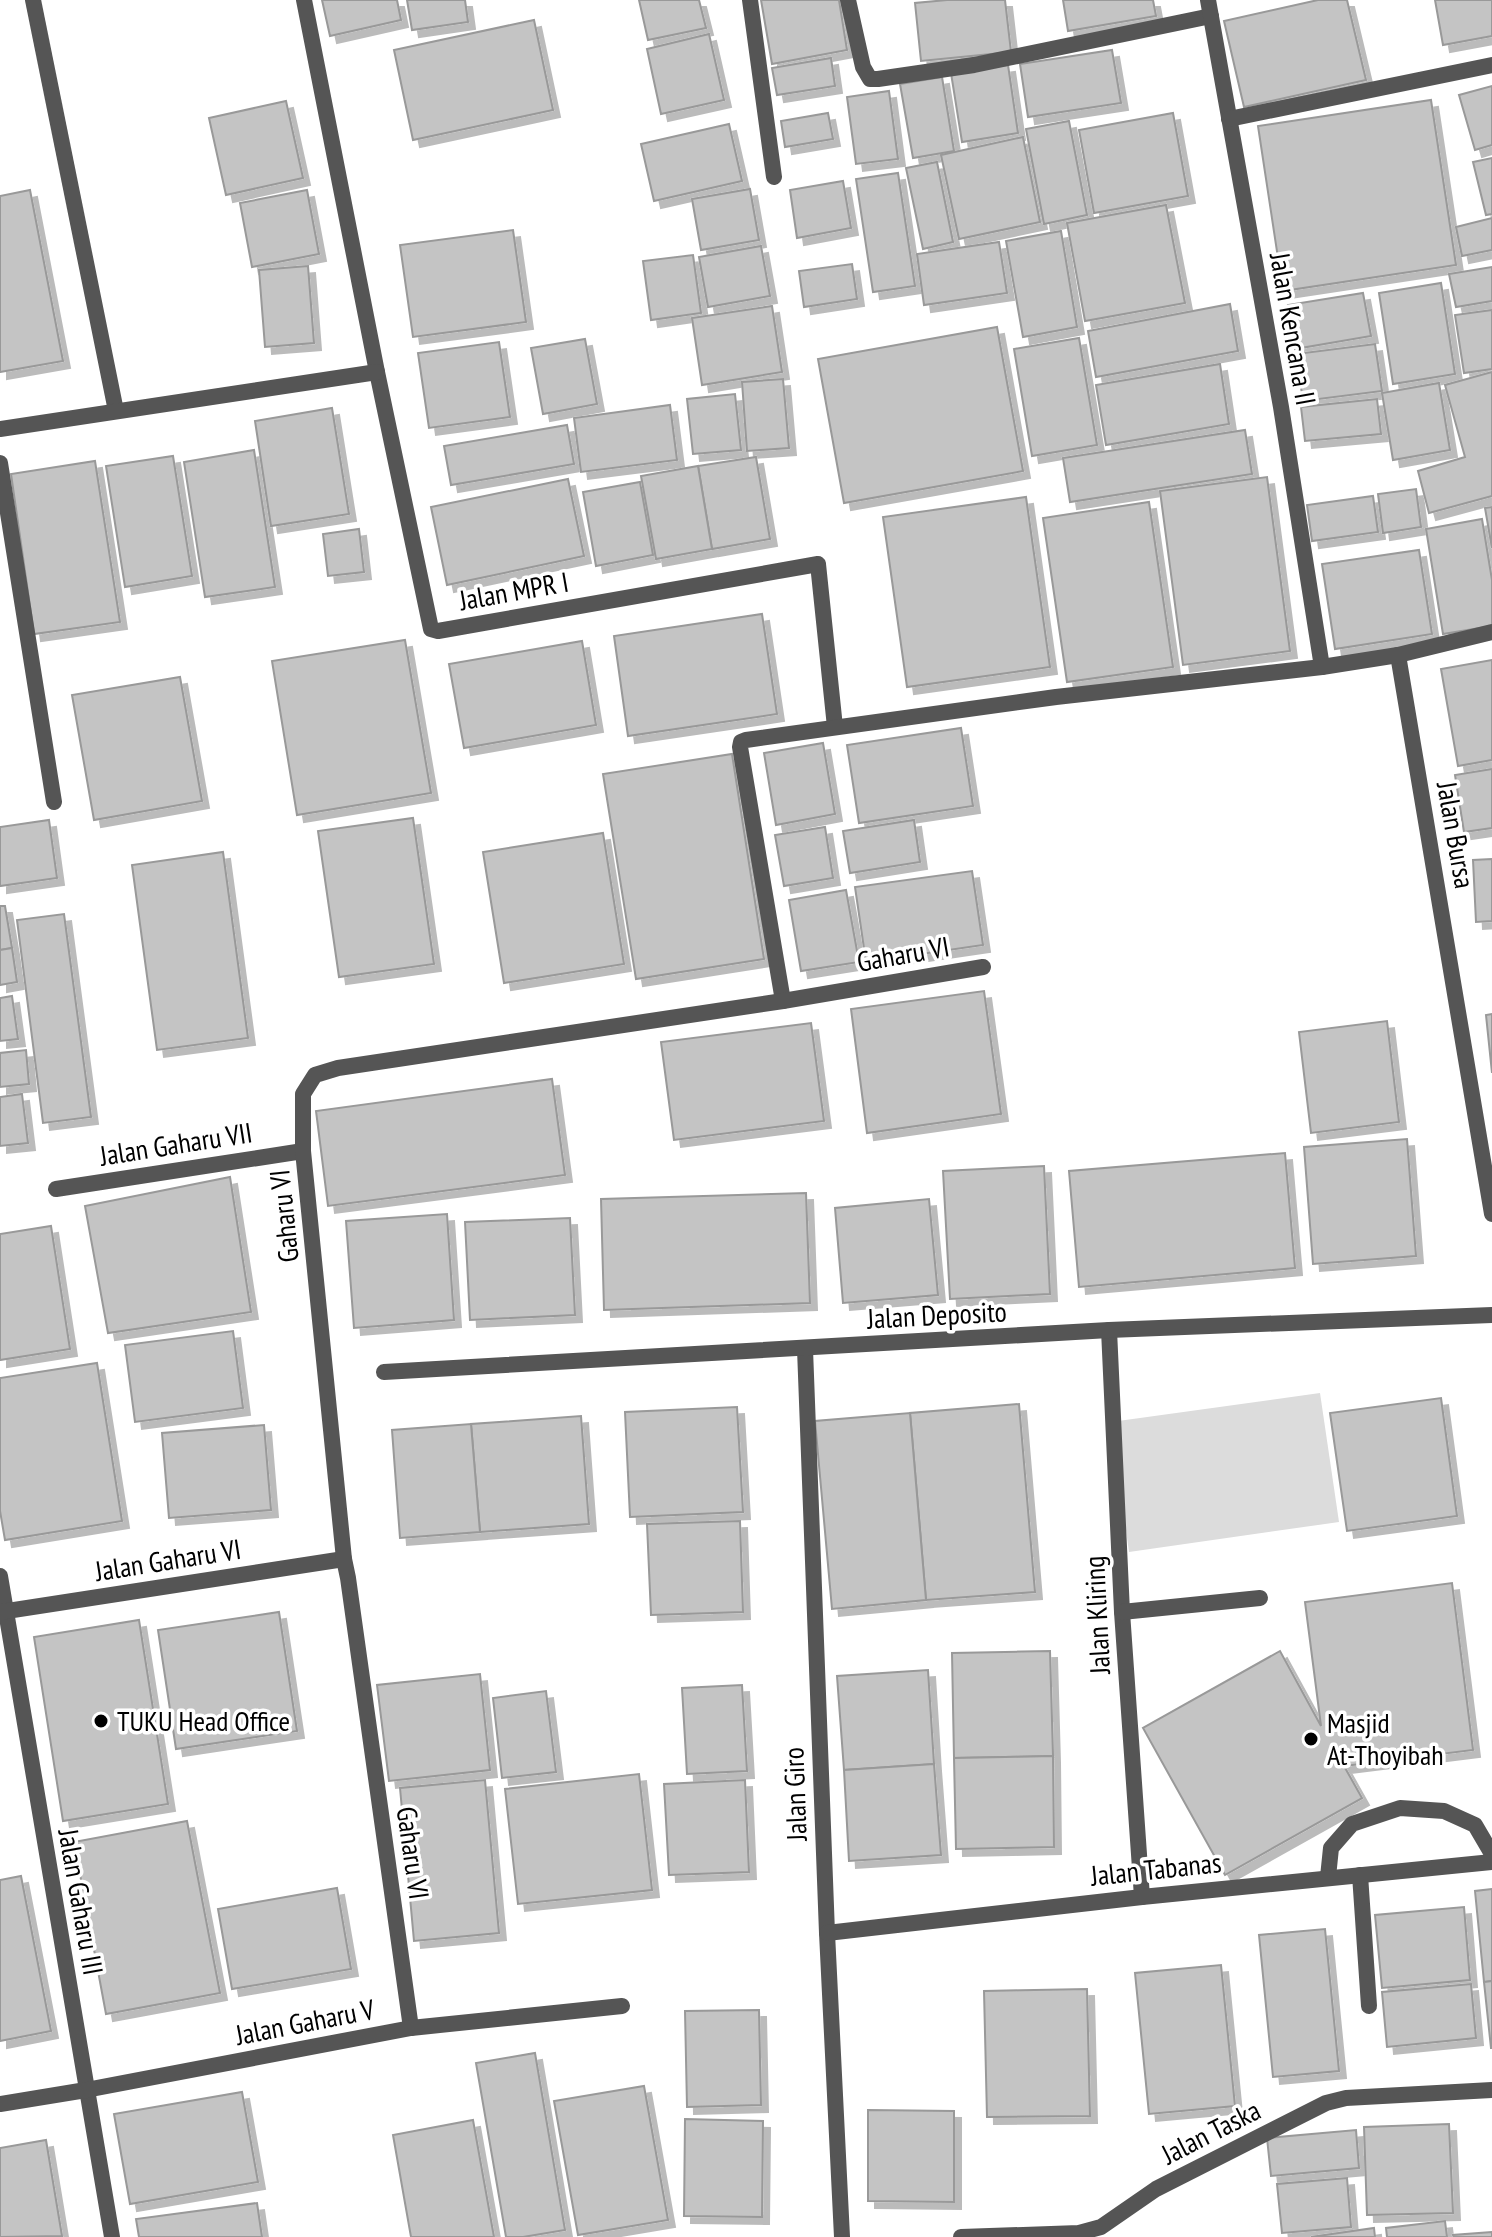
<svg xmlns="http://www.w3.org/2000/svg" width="1492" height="2237" font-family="'PT Sans Narrow',sans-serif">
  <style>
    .green { fill: #dcdcdc }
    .building { fill: #c4c4c4; stroke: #999; stroke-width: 2; filter: url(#shadow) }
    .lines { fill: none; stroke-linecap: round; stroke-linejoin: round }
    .service { stroke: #555; stroke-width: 16 }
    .minor { stroke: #555; stroke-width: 16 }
    .poi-dot { fill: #000; stroke: #fff; stroke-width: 3 }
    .labels { text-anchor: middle; stroke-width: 7; stroke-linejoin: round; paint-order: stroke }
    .street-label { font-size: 28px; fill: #000; stroke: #fff }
    .poi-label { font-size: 28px; fill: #000; stroke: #fff; text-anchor: start }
  </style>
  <defs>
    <filter id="shadow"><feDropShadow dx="7" dy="7" stdDeviation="0" flood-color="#0004"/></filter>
  </defs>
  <rect width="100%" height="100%" fill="#fff"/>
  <path class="green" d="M1320,1393L1339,1522L1129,1552L1111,1422Z"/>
  <g class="building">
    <path d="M322,0H397L401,20L330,36Z"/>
    <path d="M407,0H465L468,22L412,30Z"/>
    <path d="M639,0H699L706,28L648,40Z"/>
    <path d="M761,0H839L847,50L772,64Z"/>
    <path d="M947,0H1005L1011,52L921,61L915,3Z"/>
    <path d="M1063,0H1153L1156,16L1068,31Z"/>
    <path d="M1318,0H1347L1366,80L1244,107L1224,21Z"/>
    <path d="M1435,0H1492V36L1443,45Z"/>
    <path d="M534,20L553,110L413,140L394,50Z"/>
    <path d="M709,34L724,100L661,114L647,49Z"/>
    <path d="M1112,50L1121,103L1028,117L1020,64Z"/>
    <path d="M831,58L835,86L777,95L772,68Z"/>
    <path d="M1008,65L1018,133L962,142L951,73Z"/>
    <path d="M942,77L954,151L913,158L900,84Z"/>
    <path d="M1492,86V145L1475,150L1459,95Z"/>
    <path d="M889,91L898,159L856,164L847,97Z"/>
    <path d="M1431,100L1456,265L1283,291L1258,126Z"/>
    <path d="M286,101L303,178L226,195L209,118Z"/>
    <path d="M828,113L833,139L785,147L781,121Z"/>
    <path d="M1173,113L1188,196L1094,213L1079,130Z"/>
    <path d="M1069,121L1087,215L1044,224L1026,129Z"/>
    <path d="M729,124L742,181L654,201L641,144Z"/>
    <path d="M1023,137L1040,222L959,239L941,155Z"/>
    <path d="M1492,158V214L1486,215L1473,162Z"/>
    <path d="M937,162L953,242L923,249L906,168Z"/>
    <path d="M898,173L915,286L873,292L856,179Z"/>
    <path d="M843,181L851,228L797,238L790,190Z"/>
    <path d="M750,189L759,240L701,250L692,199Z"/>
    <path d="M30,190L63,361L0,372V196Z"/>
    <path d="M307,190L319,254L252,267L240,203Z"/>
    <path d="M1166,205L1185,303L1085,321L1067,223Z"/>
    <path d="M1492,218V250L1462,256L1456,227Z"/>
    <path d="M513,230L526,322L413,337L400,245Z"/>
    <path d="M1061,231L1077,327L1023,337L1006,241Z"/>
    <path d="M999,242L1007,293L924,305L917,254Z"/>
    <path d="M761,246L770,296L708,307L699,257Z"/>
    <path d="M693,255L701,313L651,320L643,261Z"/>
    <path d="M852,264L857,299L804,307L799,271Z"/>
    <path d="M308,266L314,343L265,347L259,270Z"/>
    <path d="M1492,267V301L1456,307L1449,274Z"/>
    <path d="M1441,283L1455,374L1393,384L1379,293Z"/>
    <path d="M1363,293L1371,336L1295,349L1288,305Z"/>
    <path d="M1230,304L1238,351L1096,377L1088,331Z"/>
    <path d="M772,306L782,372L702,385L692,318Z"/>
    <path d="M1492,310V369L1464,373L1455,315Z"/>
    <path d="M997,327L1023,471L844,503L818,359Z"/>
    <path d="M1079,338L1097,445L1032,456L1014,349Z"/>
    <path d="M585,339L597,404L543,414L531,348Z"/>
    <path d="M499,342L510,417L429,428L418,353Z"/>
    <path d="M1375,344L1382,391L1303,401L1296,354Z"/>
    <path d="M1220,364L1229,424L1106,445L1096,385Z"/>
    <path d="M1492,372V496L1429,513L1418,471L1465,457L1445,385Z"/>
    <path d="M783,379L789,448L747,451L742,382Z"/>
    <path d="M1439,383L1450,450L1393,460L1382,393Z"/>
    <path d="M735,394L741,450L693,454L687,399Z"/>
    <path d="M1377,399L1381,434L1305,441L1301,407Z"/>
    <path d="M670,405L677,460L581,472L574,418Z"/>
    <path d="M332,408L349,514L271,526L255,421Z"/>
    <path d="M567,425L574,464L451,485L444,446Z"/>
    <path d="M1245,430L1252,474L1070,502L1063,458Z"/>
    <path d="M254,450L275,587L205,597L184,462Z"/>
    <path d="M173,456L192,576L125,587L106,466Z"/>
    <path d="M756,457L770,539L712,549L698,466Z"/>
    <path d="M95,461L120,622L34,634L11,474Z"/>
    <path d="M698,466L712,549L656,559L641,476Z"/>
    <path d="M1267,477L1290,651L1183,665L1160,491Z"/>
    <path d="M568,479L584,556L447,585L431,507Z"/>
    <path d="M640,482L653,555L596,566L583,492Z"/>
    <path d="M1416,489L1421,527L1383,533L1378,494Z"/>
    <path d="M1373,496L1378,532L1312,541L1307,505Z"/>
    <path d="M1026,497L1050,667L907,687L883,517Z"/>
    <path d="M1149,502L1173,667L1067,682L1043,518Z"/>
    <path d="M1492,507V548L1485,508Z"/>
    <path d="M1482,519L1492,580V626L1443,634L1426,529Z"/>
    <path d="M359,529L364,572L328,576L323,534Z"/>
    <path d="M1419,550L1432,634L1335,649L1322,564Z"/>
    <path d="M762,614L777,714L628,736L614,636Z"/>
    <path d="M405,640L431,793L297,815L272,661Z"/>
    <path d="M582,641L596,725L464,748L449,664Z"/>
    <path d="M1492,660V760L1458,766L1441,669Z"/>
    <path d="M180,677L202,801L94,820L72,695Z"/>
    <path d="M961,728L973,806L859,823L847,745Z"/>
    <path d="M823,743L835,814L776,825L764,753Z"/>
    <path d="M732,754L764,959L636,979L603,774Z"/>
    <path d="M1492,769V828L1464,832L1455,775Z"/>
    <path d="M413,818L434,964L339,977L318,831Z"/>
    <path d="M49,820L57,878L0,886V827Z"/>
    <path d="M914,820L920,862L850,873L843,831Z"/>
    <path d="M825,827L833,878L784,886L775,835Z"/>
    <path d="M603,833L624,964L504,983L483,852Z"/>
    <path d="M223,852L248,1038L157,1050L132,865Z"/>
    <path d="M1492,859V921L1476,922L1473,860Z"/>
    <path d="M972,871L983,945L866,962L855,887Z"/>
    <path d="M846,890L859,962L801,971L789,900Z"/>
    <path d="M0,906H5L12,948L0,950Z"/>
    <path d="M64,914L91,1117L43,1123L17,920Z"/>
    <path d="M12,948L17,982L0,985V950Z"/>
    <path d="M984,991L1001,1114L867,1133L851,1009Z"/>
    <path d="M12,996L18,1039L0,1041V998Z"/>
    <path d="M1492,1014V1073L1486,1015Z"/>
    <path d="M1387,1021L1399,1122L1311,1133L1299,1032Z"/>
    <path d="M811,1023L824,1121L674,1140L661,1042Z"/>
    <path d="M26,1050L29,1084L0,1087V1053Z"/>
    <path d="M552,1079L565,1175L328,1206L316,1111Z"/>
    <path d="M22,1094L28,1143L0,1146V1097Z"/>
    <path d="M1407,1139L1416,1256L1313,1264L1304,1147Z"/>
    <path d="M1285,1153L1295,1268L1079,1287L1069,1171Z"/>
    <path d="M1044,1166L1050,1294L950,1299L943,1171Z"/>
    <path d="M230,1177L251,1312L108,1333L85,1206Z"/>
    <path d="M806,1193L810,1303L604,1310L601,1199Z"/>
    <path d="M929,1199L938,1295L843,1303L835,1208Z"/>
    <path d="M447,1214L454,1320L354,1328L346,1221Z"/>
    <path d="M570,1218L575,1315L470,1320L465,1222Z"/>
    <path d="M51,1226L70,1349L0,1360V1234Z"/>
    <path d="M233,1331L243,1408L135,1422L125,1345Z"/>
    <path d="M97,1363L122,1521L5,1540L0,1511V1378Z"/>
    <path d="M1441,1398L1457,1516L1347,1531L1330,1413Z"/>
    <path d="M1019,1404L1035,1592L926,1600L910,1413Z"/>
    <path d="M737,1407L743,1512L630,1517L625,1412Z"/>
    <path d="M910,1413L926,1600L832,1609L815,1421Z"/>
    <path d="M581,1416L589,1524L480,1532L471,1424Z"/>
    <path d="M471,1424L480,1532L400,1538L392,1430Z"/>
    <path d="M264,1425L271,1510L169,1518L162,1433Z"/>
    <path d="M740,1521L743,1612L651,1615L647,1524Z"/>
    <path d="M1452,1583L1473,1750L1344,1766L1362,1798L1225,1875L1143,1728L1280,1651L1321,1726L1305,1602Z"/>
    <path d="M279,1612L297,1731L176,1749L158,1630Z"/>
    <path d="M139,1620L168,1804L63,1821L34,1637Z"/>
    <path d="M1050,1651L1053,1756L954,1758L952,1653Z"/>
    <path d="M928,1670L934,1764L844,1770L837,1676Z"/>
    <path d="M480,1674L490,1770L389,1781L377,1685Z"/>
    <path d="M742,1685L747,1771L687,1774L682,1688Z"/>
    <path d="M546,1691L556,1772L502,1778L493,1698Z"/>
    <path d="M1053,1756L1054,1847L956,1849L954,1758Z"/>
    <path d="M934,1764L941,1855L849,1861L844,1770Z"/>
    <path d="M639,1774L652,1890L518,1904L505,1789Z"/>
    <path d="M485,1780L499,1933L414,1941L400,1788Z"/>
    <path d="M745,1780L749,1872L669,1875L664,1784Z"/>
    <path d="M187,1821L220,1993L106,2014L74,1842Z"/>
    <path d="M21,1876L51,2031L0,2041V1880Z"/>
    <path d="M337,1888L351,1969L232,1989L218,1909Z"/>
    <path d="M1492,1889V1981L1484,1982L1475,1891Z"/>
    <path d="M1464,1907L1470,1980L1382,1988L1375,1915Z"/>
    <path d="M1325,1929L1339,2071L1273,2077L1259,1935Z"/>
    <path d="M1221,1965L1235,2106L1149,2114L1135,1973Z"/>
    <path d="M1492,1981V2048H1491L1484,1982Z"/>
    <path d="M1471,1984L1476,2038L1387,2047L1382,1992Z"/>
    <path d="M1087,1989L1090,2116L987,2117L984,1991Z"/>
    <path d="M759,2010L761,2105L687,2107L685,2011Z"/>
    <path d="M535,2053L565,2230L523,2237H506L476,2063Z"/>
    <path d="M644,2086L668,2220L578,2235L554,2101Z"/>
    <path d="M242,2092L258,2182L130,2204L114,2114Z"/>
    <path d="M868,2110L954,2111V2202L868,2201Z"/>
    <path d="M685,2119L763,2121L762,2217L684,2216Z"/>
    <path d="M473,2120L494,2237H411L393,2135Z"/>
    <path d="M1449,2124L1453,2213L1367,2215L1364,2127Z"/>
    <path d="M1356,2130L1359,2168L1271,2176L1267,2138Z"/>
    <path d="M46,2140L62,2236L0,2237V2148Z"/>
    <path d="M1347,2178L1351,2227L1282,2233L1277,2184Z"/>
    <path d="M257,2203L262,2237H139L136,2219Z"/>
    <path d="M1445,2221L1447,2237H1387L1386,2228Z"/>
    <path d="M1374,2228L1375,2237H1311Z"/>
    <path d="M1492,2232V2237H1454L1453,2235Z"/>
  </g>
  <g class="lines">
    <path class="service" d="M1328,1877L1331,1848L1352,1824L1400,1808L1444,1811L1475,1825L1492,1854"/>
    <g class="minor">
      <path d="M33,0L116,411"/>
      <path d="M304,0L377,372L431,629L438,631L818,564L835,727"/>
      <path d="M750,0L774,177"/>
      <path d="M848,0L863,67L870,79H878L974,65L1211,16"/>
      <path d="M1208,0L1281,407L1322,667"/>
      <path d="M1229,119L1492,65"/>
      <path d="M0,429L377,372"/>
      <path d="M0,463L54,802"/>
      <path d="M1398,655L1492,1214"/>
      <path d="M783,1001L740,747L741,742L746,740L1056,697L1322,667L1398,655L1492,632"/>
      <path d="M56,1189L303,1151"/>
      <path d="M1109,1330L1122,1612L1142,1897"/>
      <path d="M805,1349L827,1933L842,2237"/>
      <path d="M384,1372L1109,1330L1492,1315"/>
      <path d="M0,1576L112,2237"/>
      <path d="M0,1612L344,1559"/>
      <path d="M1122,1612L1260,1598"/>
      <path d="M1360,1875L1369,2006"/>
      <path d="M827,1933L1142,1897L1492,1862"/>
      <path d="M411,2028L348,1578L344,1559L303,1151V1094L315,1075L338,1068L783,1001L983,967"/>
      <path d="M0,2104L86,2090L411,2028L622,2006"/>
      <path d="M961,2237L1079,2233L1101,2227L1156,2189L1326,2103L1346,2098L1492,2090"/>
    </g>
  </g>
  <g class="poi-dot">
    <circle cx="101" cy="1721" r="8"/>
    <circle cx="1311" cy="1739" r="8"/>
  </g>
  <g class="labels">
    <g class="street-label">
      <text transform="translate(1293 329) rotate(80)" y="10">Jalan Kencana II</text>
      <text transform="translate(514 591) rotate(-10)" y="10">Jalan MPR I</text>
      <text transform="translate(1456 835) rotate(80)" y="10">Jalan Bursa</text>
      <text transform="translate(903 954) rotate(-10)" y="10">Gaharu VI</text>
      <text transform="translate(176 1144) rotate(-9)" y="10">Jalan Gaharu VII</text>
      <text transform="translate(284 1216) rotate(-96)" y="10">Gaharu VI</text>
      <text transform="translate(937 1315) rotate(-3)" y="10">Jalan Deposito</text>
      <text transform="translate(168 1560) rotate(-9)" y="10">Jalan Gaharu VI</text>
      <text transform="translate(1097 1615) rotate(-93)" y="10">Jalan Kliring</text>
      <text transform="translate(795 1794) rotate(-92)" y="10">Jalan Giro</text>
      <text transform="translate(413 1853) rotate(82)" y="10">Gaharu VI</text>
      <text transform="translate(1156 1869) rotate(-6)" y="10">Jalan Tabanas</text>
      <text transform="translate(81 1902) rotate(80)" y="10">Jalan Gaharu III</text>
      <text transform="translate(305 2022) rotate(-11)" y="10">Jalan Gaharu V</text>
      <text transform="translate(1211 2132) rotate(-27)" y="10">Jalan Taska</text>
    </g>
    <g class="poi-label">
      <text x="117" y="1731">TUKU Head Office</text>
      <text x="1327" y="1733">Masjid<tspan x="1327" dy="32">At-Thoyibah</tspan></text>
    </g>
  </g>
</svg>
